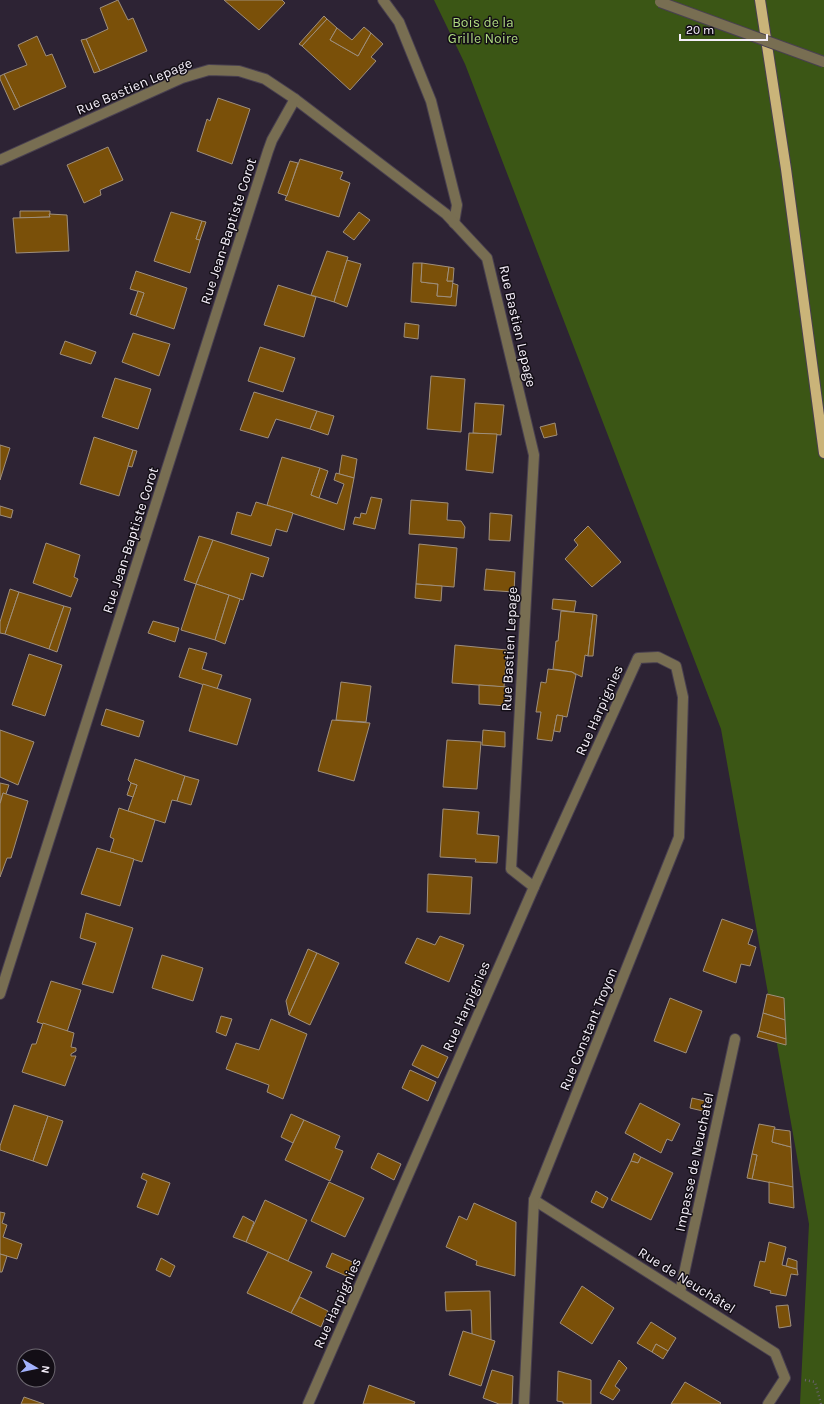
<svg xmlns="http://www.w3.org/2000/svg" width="824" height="1404" font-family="Karla,sans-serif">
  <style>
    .forest { fill: #3b5615 }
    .building { fill: #7a5009; stroke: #9f8f7c }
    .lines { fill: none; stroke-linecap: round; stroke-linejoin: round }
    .minor-casing { stroke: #494050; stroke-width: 12 }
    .major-casing { stroke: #494050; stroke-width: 12 }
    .path { stroke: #6b6271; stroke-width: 2.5; stroke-dasharray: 1 3; stroke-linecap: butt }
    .minor { stroke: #786e52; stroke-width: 10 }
    .major { stroke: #cab479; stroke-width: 10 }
    .minor-bridge-casing { stroke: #494050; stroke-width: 12; stroke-linecap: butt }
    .minor-bridge { stroke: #786e52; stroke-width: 10 }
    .labels { text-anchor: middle; stroke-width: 3; stroke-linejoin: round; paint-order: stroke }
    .park-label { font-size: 14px; fill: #aed97f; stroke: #130e16 }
    .street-label { font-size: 14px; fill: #f5effa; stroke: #130e16 }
  </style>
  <rect width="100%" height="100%" fill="#2d2334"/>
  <path class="forest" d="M434,0H824V1404H800L809,1224L721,729L465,64Z"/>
  <g class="building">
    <path d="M118,0L128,20L133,18L147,51L100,71L86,39L108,29L100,8Z"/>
    <path d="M224,0H282L285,3L259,30Z"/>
    <path d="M324,16L327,19L302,46L299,44Z"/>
    <path d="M327,19L337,28L330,40L358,56L371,33L383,44L371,57L376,61L350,90L302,46Z"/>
    <path d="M364,27L371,33L358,56L330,40L337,28L352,40Z"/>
    <path d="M37,36L46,56L52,54L66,87L20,107L4,74L27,65L18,45Z"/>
    <path d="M86,39L100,71L94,73L81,40Z"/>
    <path d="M4,74L20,107L14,110L0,79V76Z"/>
    <path d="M218,98L250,109L232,164L197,151L207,119L210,121Z"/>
    <path d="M108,147L123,180L100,190L101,195L84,203L67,165Z"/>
    <path d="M300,159L343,172L340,179L350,183L339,217L285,200Z"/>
    <path d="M290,161L298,163L287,196L278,193Z"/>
    <path d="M20,211H50V217L20,218Z"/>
    <path d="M171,212L202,221L196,239L200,240L190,273L154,261Z"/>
    <path d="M359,212L370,220L354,240L343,232Z"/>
    <path d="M49,214L67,215L69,251L16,253L13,218L50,217Z"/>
    <path d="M202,221L206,222L200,240L196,239Z"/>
    <path d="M327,251L348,257L334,302L311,295Z"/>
    <path d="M347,260L361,264L347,307L334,302Z"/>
    <path d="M413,263H422L421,282L438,284L437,296L451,297L452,283L458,285L456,306L411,302Z"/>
    <path d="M422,263L449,267L447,281H453L451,297L437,296L438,284L421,282Z"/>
    <path d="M449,267L454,268L453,281H447Z"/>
    <path d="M136,271L187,288L174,329L136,316L144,293L130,289Z"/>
    <path d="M278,285L316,297L304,337L264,325Z"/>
    <path d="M138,291L144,293L136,316L130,314Z"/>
    <path d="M405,323L419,325L418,339L404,337Z"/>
    <path d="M133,333L170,344L159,376L122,362Z"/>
    <path d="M65,341L96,352L91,364L60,354Z"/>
    <path d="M260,347L295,358L283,392L248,381Z"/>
    <path d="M431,376L465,379L461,432L427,429Z"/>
    <path d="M115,378L151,389L138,429L102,417Z"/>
    <path d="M254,392L317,411L310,429L276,419L268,438L240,430Z"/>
    <path d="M475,403L504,405L501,435L473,433Z"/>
    <path d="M317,411L334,416L328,435L310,429Z"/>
    <path d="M555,423L557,435L544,438L540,427Z"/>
    <path d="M469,433L497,434L493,473L466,470Z"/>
    <path d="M94,437L133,450L119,496L80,484Z"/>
    <path d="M0,445L10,448L0,480Z"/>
    <path d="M133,450L137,451L132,467L128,466Z"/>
    <path d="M342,455L357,459L354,478L339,474Z"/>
    <path d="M282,457L320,468L311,495L337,504L344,484L334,480L336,473L354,478L344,530L267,505Z"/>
    <path d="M320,468L328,471L319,498L311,495Z"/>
    <path d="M371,497L382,499L375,529L353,524L355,517L360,518L361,513L366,514Z"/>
    <path d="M411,500L448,503L447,520L461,521L465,527L464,538L409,534Z"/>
    <path d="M256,502L293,513L287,532L276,529L271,546L231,534L237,512L251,516Z"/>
    <path d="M0,506L13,510L11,518L0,515Z"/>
    <path d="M490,513L512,515L510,541L489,540Z"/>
    <path d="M588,526L621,562L592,587L565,559L578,545L574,540Z"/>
    <path d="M199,536L213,540L196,584L184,580Z"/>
    <path d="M213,540L269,558L263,577L251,573L243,600L196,584Z"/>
    <path d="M46,543L80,555L74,577L78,579L71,597L33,583Z"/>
    <path d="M419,544L457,548L454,587L416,584Z"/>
    <path d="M486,569L515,572L514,592L484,590Z"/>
    <path d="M196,584L229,595L215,640L181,630Z"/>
    <path d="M416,584L442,586L441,601L415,598Z"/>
    <path d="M10,589L19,592L5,634L0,633V622Z"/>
    <path d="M19,592L64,606L49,649L5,634Z"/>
    <path d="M229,595L240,599L225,644L215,640Z"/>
    <path d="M553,599L576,601L574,612L552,609Z"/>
    <path d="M64,606L71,608L57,652L49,649Z"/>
    <path d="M561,611L593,614L588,656L585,655L582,677L572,672L553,669L556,641H558Z"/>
    <path d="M593,614L597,615L593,656H588Z"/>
    <path d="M153,621L179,628L175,642L148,633Z"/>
    <path d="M455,645L507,650L504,687L452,683Z"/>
    <path d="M189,648L207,653L202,669L222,675L217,689L179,677Z"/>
    <path d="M29,654L62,665L45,716L12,705Z"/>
    <path d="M548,669L572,672L576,675L567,717L557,715L552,741L537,739L541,712H536L541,682L546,683Z"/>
    <path d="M341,682L371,686L366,722L336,720Z"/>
    <path d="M203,684L251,699L237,745L189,731Z"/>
    <path d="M479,685L508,687L507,706L479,704Z"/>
    <path d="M106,709L144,721L139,737L101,725Z"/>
    <path d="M557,715L563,716L560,732L554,731Z"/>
    <path d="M332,720L370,723L354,781L318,771Z"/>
    <path d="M0,730L34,742L18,785L0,777Z"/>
    <path d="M483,730L505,732V747L482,745Z"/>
    <path d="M447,740L481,742L477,789L443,787Z"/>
    <path d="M135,759L185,776L177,801L172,800L165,823L128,811L137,785L131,783L128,780Z"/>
    <path d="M185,776L199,780L191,805L177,801Z"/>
    <path d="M0,783L9,785L6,794L3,793L0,803Z"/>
    <path d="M131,783L137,785L133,797L127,795Z"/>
    <path d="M3,793L28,801L11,858H7L0,877V804Z"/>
    <path d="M119,808L155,820L142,862L110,852L114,839L110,837Z"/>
    <path d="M443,809L479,812L477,834L499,836L497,863L475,862L476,859L440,857Z"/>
    <path d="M97,848L134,859L120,906L81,894Z"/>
    <path d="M428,874L472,877L470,914L427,912Z"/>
    <path d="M86,913L133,928L113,993L82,984L96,943L80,938Z"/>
    <path d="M722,919L753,930L748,944L756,947L750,966L741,964L736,983L703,971Z"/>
    <path d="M440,936L464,945L449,982L405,963L417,938L435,945Z"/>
    <path d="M308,949L317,953L289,1015L286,1001Z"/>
    <path d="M317,953L339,963L310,1025L289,1015Z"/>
    <path d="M162,955L203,968L193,1001L152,988Z"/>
    <path d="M51,981L81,990L67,1032L37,1022Z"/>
    <path d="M767,994L784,998L785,1020L763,1013Z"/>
    <path d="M670,998L702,1011L686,1053L654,1041Z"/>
    <path d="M763,1013L785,1020L786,1039L759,1031Z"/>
    <path d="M221,1016L232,1019L226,1036L216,1032Z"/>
    <path d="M271,1019L307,1034L283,1099L267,1092L269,1085L226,1069L236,1043L259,1050Z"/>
    <path d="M43,1023L74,1033L71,1047L76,1048V1051L71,1054V1056H76L65,1086L22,1072L32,1044H36Z"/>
    <path d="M759,1031L786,1039V1045L757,1037Z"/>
    <path d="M422,1045L448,1057L438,1078L412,1065Z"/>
    <path d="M410,1070L436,1082L428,1101L402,1088Z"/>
    <path d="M692,1098L709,1102L707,1112L690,1108Z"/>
    <path d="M640,1103L680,1124L672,1141L667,1139L661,1153L625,1133Z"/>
    <path d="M14,1105L48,1116L33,1161L0,1150V1146Z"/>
    <path d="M291,1114L304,1120L293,1143L281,1137Z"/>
    <path d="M48,1116L63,1121L47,1166L33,1161Z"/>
    <path d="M304,1120L340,1136L335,1148L343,1151L330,1181L285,1160Z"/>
    <path d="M759,1124L775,1127L772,1142L791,1147L793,1187L752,1179L757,1155L752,1154Z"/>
    <path d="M774,1129L790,1131L791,1147L772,1142Z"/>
    <path d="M378,1153L401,1164L394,1180L371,1168Z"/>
    <path d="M634,1153L641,1157L638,1163L631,1161Z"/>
    <path d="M752,1154L757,1155L752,1179L747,1178Z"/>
    <path d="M641,1157L673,1173L651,1220L611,1200L631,1161L638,1163Z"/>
    <path d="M143,1173L170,1183L158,1215L137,1207L147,1181L141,1178Z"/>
    <path d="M329,1182L364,1198L345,1237L311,1221Z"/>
    <path d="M769,1182L793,1187L794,1208L769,1203Z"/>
    <path d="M596,1191L608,1198L603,1208L591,1202Z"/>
    <path d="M265,1200L307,1220L288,1261L246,1242Z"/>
    <path d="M474,1203L516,1222L515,1276L476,1265L477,1261L446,1247L459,1216L467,1220Z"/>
    <path d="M0,1212L5,1213L2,1223L7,1225L3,1237L22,1244L17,1259L0,1254Z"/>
    <path d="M243,1216L254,1222L246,1242L233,1237Z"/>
    <path d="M769,1242L786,1247L782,1265L797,1269L798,1275L791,1274L786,1296L770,1293L771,1291L754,1286L760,1261L765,1262Z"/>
    <path d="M268,1252L312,1272L291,1313L247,1293Z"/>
    <path d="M332,1253L357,1264L351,1278L326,1267Z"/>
    <path d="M0,1254L7,1256L2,1272H0Z"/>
    <path d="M161,1258L175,1266L170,1277L156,1270Z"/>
    <path d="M788,1258L797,1261V1269L786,1266Z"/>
    <path d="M582,1286L614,1308L592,1344L560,1323Z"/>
    <path d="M490,1291L491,1340L472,1334L471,1310L446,1311L445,1292Z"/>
    <path d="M300,1297L328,1311L321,1327L291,1313Z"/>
    <path d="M788,1305L791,1326L779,1328L776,1306Z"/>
    <path d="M651,1322L676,1338L668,1351L656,1344L652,1352L637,1343Z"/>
    <path d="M463,1331L495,1341L481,1386L449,1375Z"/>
    <path d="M656,1344L668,1351L663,1359L652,1352Z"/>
    <path d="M619,1360L627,1368L615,1386L620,1390L613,1400L600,1393Z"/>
    <path d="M492,1370L513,1376L512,1404H499L483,1398Z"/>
    <path d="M558,1371L591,1380V1404H563V1402L557,1401Z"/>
    <path d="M685,1382L721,1403L720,1404H671Z"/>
    <path d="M369,1385L415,1402L414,1404H363Z"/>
    <path d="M24,1397L44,1404H21Z"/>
  </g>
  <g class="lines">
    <defs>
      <g id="minor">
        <path d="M383,0L399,22L431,101L457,205L454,223"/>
        <path d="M0,160L182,78L209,70L239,71L265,79L295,99L446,214L487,258L534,455L511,869L534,887"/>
        <path d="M0,994L268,151L272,140L295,99"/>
        <path d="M534,1200L775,1353L785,1378L768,1404"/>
        <path d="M680,1292L735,1039"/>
        <path d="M308,1404L534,887L638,658L658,657L676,666L683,697L679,837L534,1200L524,1404"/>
      </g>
      <path id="major" d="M760,0L786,169L824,453"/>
    </defs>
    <use href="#minor" class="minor-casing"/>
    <use href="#major" class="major-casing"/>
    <path class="path" d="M805,1380L815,1382L821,1404"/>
    <use href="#minor" class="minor"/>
    <use href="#major" class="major"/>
    <defs>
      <path id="minor-bridge" d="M660,2L824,62"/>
    </defs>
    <use href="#minor-bridge" class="minor-bridge-casing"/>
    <use href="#minor-bridge" class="minor-bridge"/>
  </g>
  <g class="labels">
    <g class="park-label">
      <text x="483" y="27">Bois de la<tspan x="483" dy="16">Grille Noire</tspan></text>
    </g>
    <g class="street-label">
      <text transform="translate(134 86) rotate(-23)" y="5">Rue Bastien Lepage</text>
      <text transform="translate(228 231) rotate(-72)" y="5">Rue Jean-Baptiste Corot</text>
      <text transform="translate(518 326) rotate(77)" y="5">Rue Bastien Lepage</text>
      <text transform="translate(130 540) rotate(-72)" y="5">Rue Jean-Baptiste Corot</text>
      <text transform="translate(509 649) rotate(-87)" y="5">Rue Bastien Lepage</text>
      <text transform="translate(599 710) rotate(-66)" y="5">Rue Harpignies</text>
      <text transform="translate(466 1006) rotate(-66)" y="5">Rue Harpignies</text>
      <text transform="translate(588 1029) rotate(-68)" y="5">Rue Constant Troyon</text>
      <text transform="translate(694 1162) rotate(-78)" y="5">Impasse de Neuchatel</text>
      <text transform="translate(687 1280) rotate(32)" y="5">Rue de Neuchâtel</text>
      <text transform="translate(337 1303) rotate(-66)" y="5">Rue Harpignies</text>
    </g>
  </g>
  <g transform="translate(36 1368) rotate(99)"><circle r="19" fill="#130e16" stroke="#6d6871"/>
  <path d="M0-3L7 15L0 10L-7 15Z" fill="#a3b2fd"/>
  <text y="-6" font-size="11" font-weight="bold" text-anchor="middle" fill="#f5effa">N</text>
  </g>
  <path d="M680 34v6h87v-6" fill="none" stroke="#f5effa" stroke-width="2"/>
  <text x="686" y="34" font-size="12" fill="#f5effa" stroke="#130e16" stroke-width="3" paint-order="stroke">20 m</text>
</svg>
